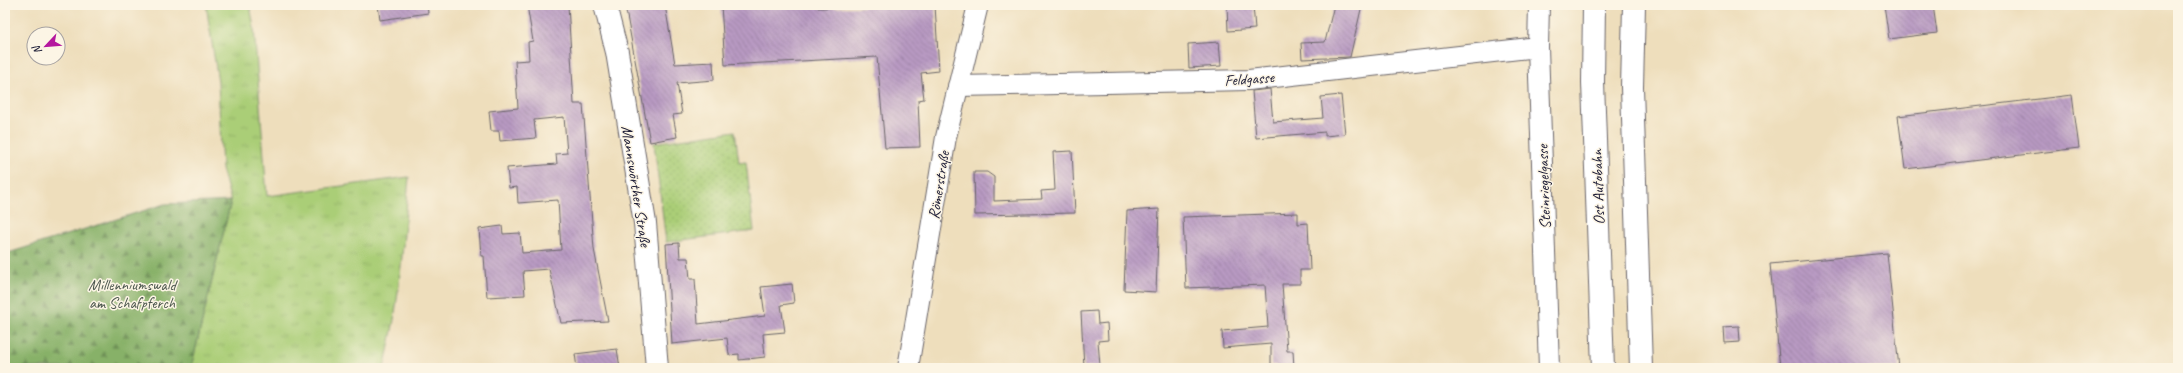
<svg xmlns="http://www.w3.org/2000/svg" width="2183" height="373" font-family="Caveat,sans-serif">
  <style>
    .grass { fill: url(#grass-tufts); stroke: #667859 }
    .forest { fill: url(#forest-firs); stroke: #546a52 }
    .park { fill: url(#park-dots); stroke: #667859 }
    .building { fill: url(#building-back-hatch) }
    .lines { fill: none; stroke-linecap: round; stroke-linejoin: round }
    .street-casing { stroke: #696468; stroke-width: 22 }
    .secondary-casing { stroke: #696468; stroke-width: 24 }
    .highway-casing { stroke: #696468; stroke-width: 24 }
    .street { stroke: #fff; stroke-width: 20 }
    .secondary { stroke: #fff; stroke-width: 22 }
    .highway { stroke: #fff; stroke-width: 22 }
    .labels { text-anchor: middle; stroke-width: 3; stroke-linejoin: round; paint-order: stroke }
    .street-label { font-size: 16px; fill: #22223b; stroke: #fcf5e5 }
    .park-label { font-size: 16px; fill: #4b564d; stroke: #fcf5e5 }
  </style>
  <defs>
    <pattern id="grass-tufts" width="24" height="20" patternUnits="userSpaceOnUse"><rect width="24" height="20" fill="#aace77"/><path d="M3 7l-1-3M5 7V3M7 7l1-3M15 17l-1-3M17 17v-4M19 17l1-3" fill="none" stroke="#92b168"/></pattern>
    <pattern id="forest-firs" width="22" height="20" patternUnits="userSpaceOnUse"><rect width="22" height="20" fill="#87b168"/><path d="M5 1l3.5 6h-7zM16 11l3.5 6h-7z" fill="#6e9057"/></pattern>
    <pattern id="park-dots" width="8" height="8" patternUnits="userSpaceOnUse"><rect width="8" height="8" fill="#aace77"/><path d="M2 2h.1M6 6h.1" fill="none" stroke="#92b168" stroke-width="1.8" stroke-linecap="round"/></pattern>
    <pattern id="building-back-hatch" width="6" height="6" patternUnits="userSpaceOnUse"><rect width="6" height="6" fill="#b89ac2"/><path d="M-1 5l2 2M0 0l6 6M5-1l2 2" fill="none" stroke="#957d9f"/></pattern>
  </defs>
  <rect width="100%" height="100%" fill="#fcf5e5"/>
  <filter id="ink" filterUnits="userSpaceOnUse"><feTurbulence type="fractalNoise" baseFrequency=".025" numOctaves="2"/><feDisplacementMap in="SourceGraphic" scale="8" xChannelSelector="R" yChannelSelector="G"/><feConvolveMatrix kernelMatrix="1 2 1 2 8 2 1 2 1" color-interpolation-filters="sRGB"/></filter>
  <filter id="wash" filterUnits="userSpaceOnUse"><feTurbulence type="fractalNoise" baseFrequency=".012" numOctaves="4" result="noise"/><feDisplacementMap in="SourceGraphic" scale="16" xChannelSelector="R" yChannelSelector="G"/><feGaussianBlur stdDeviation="0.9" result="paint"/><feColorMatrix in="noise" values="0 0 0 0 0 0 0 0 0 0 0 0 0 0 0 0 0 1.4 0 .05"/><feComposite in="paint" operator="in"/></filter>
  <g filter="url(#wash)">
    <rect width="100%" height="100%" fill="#eedebc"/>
    <path class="grass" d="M206,5H250L254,28L267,196L409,177C403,241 400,305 384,368H191L231,201L222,169L218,81Z"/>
    <path class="forest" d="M231,201L191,368H5V254L165,204Z"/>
    <path class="park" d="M735,131L739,163L746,162L754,231L666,242L654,143Z"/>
    <g id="blocks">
      <g class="building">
        <path d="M378,5H427L428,13L380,20Z"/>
        <path d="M527,5H568L574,104H583L594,249L608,321L561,323L549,269L523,271L525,295L487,297L484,256H481L479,229L502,226L503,234L520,233L522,253L561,250L558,200L518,203L517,187L509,188L507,168L557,164L556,154L567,153L564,117L534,120L536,138L500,141L499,131H491L489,111L518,108L515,61L529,60L528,42L533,41Z"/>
        <path d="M625,5H665L675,64L713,62L714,80L677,83L682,114L673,115L677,137L650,142Z"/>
        <path d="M721,5H818V8L935,5L939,71L921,73L924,99L918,100L920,147L885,148L877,57L725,65Z"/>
        <path d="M1227,5H1253L1255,29L1228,31Z"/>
        <path d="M1334,5H1362L1350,57L1302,59L1301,43L1325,42Z"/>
        <path d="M1884,5H1933L1937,33L1889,39Z"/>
        <path d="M1219,42L1221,66L1189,68L1188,44Z"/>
        <path d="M1270,89L1273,122L1323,118L1321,97L1341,95L1345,134L1325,136V132L1256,138L1252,91Z"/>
        <path d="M2072,95L2079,148L1905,169L1898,116Z"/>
        <path d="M1072,151L1075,213L975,215L974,172H987L994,177V201L1042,199L1041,191L1055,190L1053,152Z"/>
        <path d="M1159,209L1156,292L1124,290L1127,211Z"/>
        <path d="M1298,213V224L1308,223L1310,270H1300V284H1282L1287,351H1293L1294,368H1276V365H1271V344L1223,348L1222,331L1268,327L1265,285L1186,288L1183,217Z"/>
        <path d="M679,243L680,258H688L690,279H695L698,324L765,316L761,287L792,284L794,303L781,305L785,332L763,334L765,357L739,360V354L729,355L727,338L672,344L666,244Z"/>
        <path d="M1887,253L1899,368H1780L1770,264Z"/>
        <path d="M1097,311L1098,324L1107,323L1108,340L1098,341L1100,366L1084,367L1081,312Z"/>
        <path d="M1739,326L1740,342L1724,343L1723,327Z"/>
        <path d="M617,349L620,368H577L575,354Z"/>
      </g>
    </g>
  </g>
  <g filter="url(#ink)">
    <use href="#blocks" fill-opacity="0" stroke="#696468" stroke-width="1"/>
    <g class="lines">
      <defs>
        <g id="street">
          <path d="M1539,5L1538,47L1549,368"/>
          <path d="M958,86L1249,80L1538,47"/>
          <path d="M908,368L946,137L978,5"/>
        </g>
        <path id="secondary" d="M605,5L617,52L645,223L657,368"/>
        <g id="highway">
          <path d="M1594,5L1593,82L1603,368"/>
          <path d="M1634,5L1632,87L1641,368"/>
        </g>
      </defs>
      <use href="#street" class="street-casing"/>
      <use href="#secondary" class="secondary-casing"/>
      <use href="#highway" class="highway-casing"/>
      <use href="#street" class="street"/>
      <use href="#secondary" class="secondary"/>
      <use href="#highway" class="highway"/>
    </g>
  </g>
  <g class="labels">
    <g class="street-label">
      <text transform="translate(1249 78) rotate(-4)" y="6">Feldgasse</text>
      <text transform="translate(938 185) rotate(-81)" y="6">Römerstraße</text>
      <text transform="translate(637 186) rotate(81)" y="6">Mannswörther Straße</text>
      <text transform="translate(1543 187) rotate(-92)" y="6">Steinriegelgasse</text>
      <text transform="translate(1597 187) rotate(-92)" y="6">Ost Autobahn</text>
    </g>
    <g class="park-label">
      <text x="132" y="290">Millenniumswald<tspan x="132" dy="18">am Schafpferch</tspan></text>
    </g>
  </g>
  <rect width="2183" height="373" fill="none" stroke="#fcf5e5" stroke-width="20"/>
  <g transform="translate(46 46) rotate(244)"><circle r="19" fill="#fcf5e5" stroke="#a5a1a1"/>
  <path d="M0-3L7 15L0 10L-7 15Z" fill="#b5179e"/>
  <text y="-6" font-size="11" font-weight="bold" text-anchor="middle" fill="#22223b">N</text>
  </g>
</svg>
